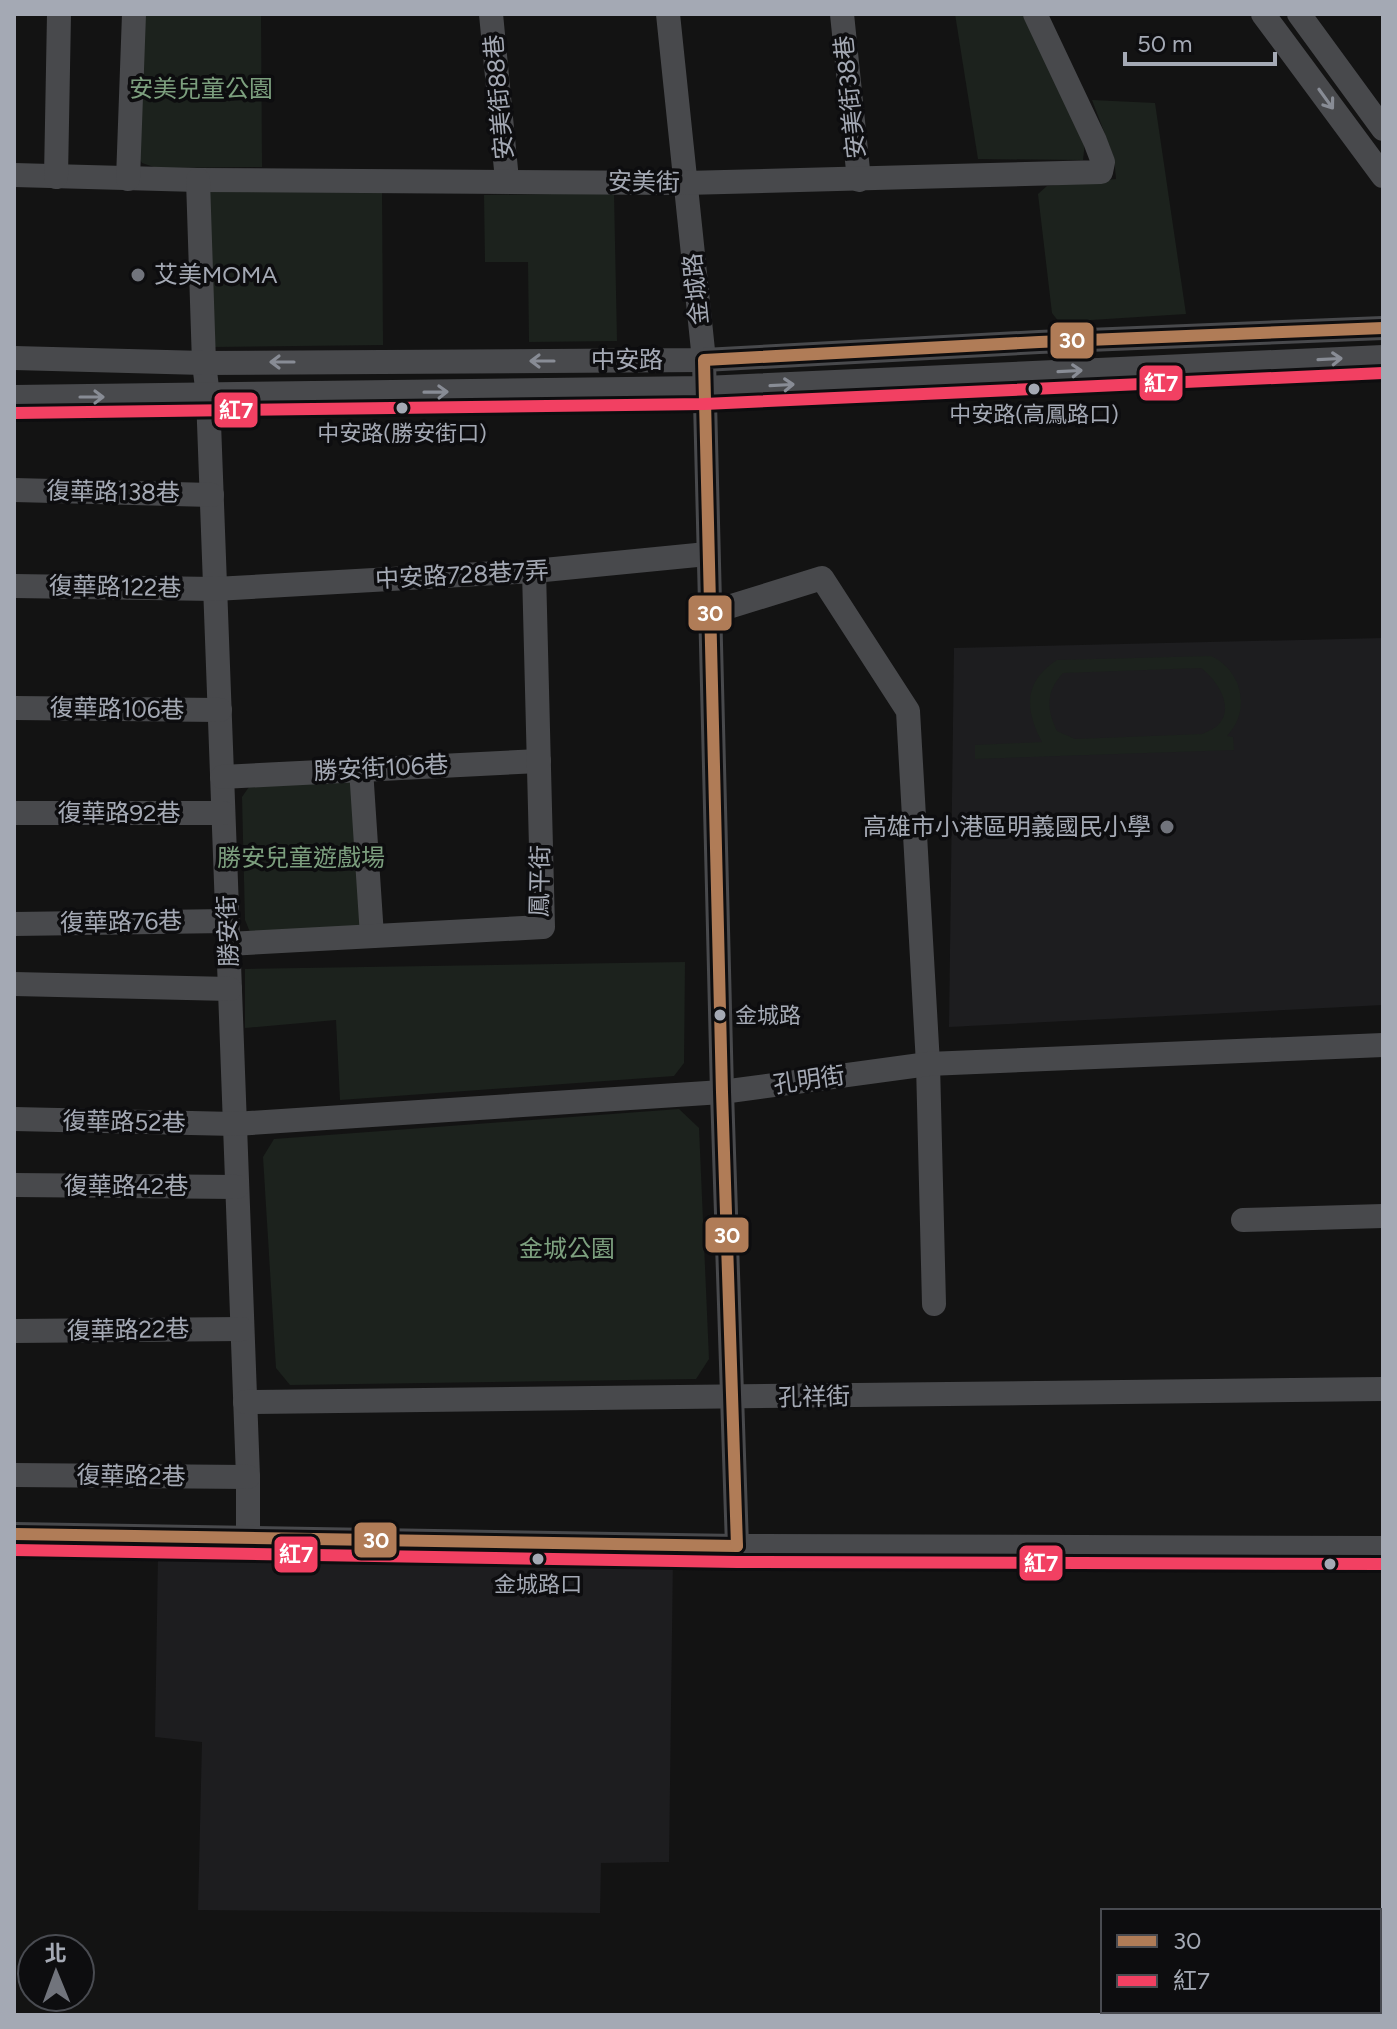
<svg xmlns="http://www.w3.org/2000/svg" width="1397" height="2029" font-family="Figtree,'Noto Sans TC',sans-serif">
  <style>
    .built { fill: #1d1d1f }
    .green { fill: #1c221d; fill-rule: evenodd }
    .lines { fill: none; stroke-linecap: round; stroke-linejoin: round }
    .minor { stroke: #48494c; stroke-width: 24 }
    .bus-1-casing { stroke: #0d0d0f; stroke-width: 18 }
    .bus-2-casing { stroke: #0d0d0f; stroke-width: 18 }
    .bus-1 { stroke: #b07c57; stroke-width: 12 }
    .bus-2 { stroke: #f24062; stroke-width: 12 }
    .oneway { stroke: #888c95 }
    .poi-dot { fill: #71747c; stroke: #0d0d0f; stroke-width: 3 }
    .bus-dot { fill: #a4a9b4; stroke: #0d0d0f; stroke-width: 3 }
    .labels { text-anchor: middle; stroke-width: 7; stroke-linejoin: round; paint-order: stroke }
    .bus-label { font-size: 22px; fill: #a4a9b4; stroke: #0d0d0f }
    .park-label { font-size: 24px; fill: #7c9f7e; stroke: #0d0d0f }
    .street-label { font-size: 24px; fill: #a4a9b4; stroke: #0d0d0f }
    .poi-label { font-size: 24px; fill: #a4a9b4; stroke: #0d0d0f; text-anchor: start }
    .line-badge { stroke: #0d0d0f; stroke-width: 3 }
    .badge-label { font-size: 22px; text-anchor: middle; font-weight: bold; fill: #fff }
  </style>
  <rect width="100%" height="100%" fill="#131313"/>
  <g class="built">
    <path d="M1383,638V1005L949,1027L954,648Z"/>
    <path d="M158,1554L673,1557L669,1862L601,1863L600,1913L198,1910L202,1742L155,1737Z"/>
  </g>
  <g class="green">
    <path d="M146,14H261L262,167L157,168L142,163L138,156L142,22Z"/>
    <path d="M955,14H1022L1085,142L1083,160L978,159Z"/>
    <path d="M1092,100L1155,103L1186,314L1059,322L1052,313L1038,194L1047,186L1116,179L1114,158Z"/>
    <path d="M382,191L383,345L213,347L209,192Z"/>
    <path d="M614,193L617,341L529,342L528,262H485L484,195Z"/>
    <path d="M1211,656C1243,671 1251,711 1227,736L1233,737L1234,750L975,759V745L1042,742C1025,710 1023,682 1057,660ZM1201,668C1216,679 1235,706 1219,724C1215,729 1208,731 1202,734L1075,739L1057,731C1046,708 1046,692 1063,673Z"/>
    <path d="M347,778L356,789L363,922L356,930L250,932L245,920L242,797L251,784Z"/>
    <path d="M685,962L684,1063L674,1076L340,1100L336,1020L245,1028V969Z"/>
    <path d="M679,1109L699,1128L709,1359L696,1379L290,1385L276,1368L263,1157L274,1139Z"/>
  </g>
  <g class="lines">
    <g class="minor">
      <path d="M491,14L507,180"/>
      <path d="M668,14L704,360L722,1092L737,1546"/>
      <path d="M842,14L859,180"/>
      <path d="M1263,14L1383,176"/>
      <path d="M1299,14L1383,129"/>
      <path d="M14,175L198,180L685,183L1101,172L1103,162L1095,141L1035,14"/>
      <path d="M56,177L59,14"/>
      <path d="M128,179L134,14"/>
      <path d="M198,180L204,363L208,396L248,1477V1540"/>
      <path d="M14,358L204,363L704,360L1039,342L1383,328"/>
      <path d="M14,397L704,388L1383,357"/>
      <path d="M14,490L212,495"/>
      <path d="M14,586L215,589L534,571L707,554"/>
      <path d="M709,613L822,578L908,711L928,1064L934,1304"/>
      <path d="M14,708L220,710"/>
      <path d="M361,769L372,936"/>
      <path d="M222,777L539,761"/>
      <path d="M14,813H223"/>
      <path d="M14,924L227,921"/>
      <path d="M228,944L543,927L534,571"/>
      <path d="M14,984L230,989"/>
      <path d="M14,1119L235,1124L722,1092L928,1064L1383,1045"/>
      <path d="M14,1185L237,1187"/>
      <path d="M1243,1220L1383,1216"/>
      <path d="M14,1331L242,1329"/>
      <path d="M245,1402L1383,1389"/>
      <path d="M14,1475L248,1477"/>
      <path d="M14,1534L737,1546L1383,1548"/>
    </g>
    <defs>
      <g id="bus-1">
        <path d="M14,1534L737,1546"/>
        <path d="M737,1546L722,1092L704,360L1039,342L1383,328"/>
      </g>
      <g id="bus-2">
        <path d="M14,413L704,404L1383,373"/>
        <path d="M14,1550L737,1562L1383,1564"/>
      </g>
    </defs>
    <use href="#bus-1" class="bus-1-casing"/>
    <use href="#bus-2" class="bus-2-casing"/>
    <use href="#bus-1" class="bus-1"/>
    <use href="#bus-2" class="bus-2"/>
  </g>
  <defs><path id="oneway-shaft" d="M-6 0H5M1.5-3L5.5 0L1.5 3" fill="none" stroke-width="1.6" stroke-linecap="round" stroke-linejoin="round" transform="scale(2)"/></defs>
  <g class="oneway">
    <use href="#oneway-shaft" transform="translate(1326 99) rotate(54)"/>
    <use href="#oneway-shaft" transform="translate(1330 359) rotate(-3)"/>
    <use href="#oneway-shaft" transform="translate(542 361) rotate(180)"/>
    <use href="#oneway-shaft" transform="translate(282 362) rotate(180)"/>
    <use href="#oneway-shaft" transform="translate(1070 371) rotate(-3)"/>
    <use href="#oneway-shaft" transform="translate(782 385) rotate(-3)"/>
    <use href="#oneway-shaft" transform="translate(436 392) rotate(-1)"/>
    <use href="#oneway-shaft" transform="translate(92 397)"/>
  </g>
  <g class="poi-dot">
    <circle cx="138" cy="275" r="8"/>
    <circle cx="1167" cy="827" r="8"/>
  </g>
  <g class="bus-dot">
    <circle cx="1034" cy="389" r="7"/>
    <circle cx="402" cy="408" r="7"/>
    <circle cx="720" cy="1015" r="7"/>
    <circle cx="538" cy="1559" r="7"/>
    <circle cx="1330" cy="1564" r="7"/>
  </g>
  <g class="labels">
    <g class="bus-label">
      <text x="1034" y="422">中安路(高鳳路口)</text>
      <text x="402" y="441">中安路(勝安街口)</text>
      <text x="735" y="1023" text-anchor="start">金城路</text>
      <text x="538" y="1592">金城路口</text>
    </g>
    <g class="park-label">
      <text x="201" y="97">安美兒童公園</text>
      <text x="301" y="866">勝安兒童遊戲場</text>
      <text x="567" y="1257">金城公園</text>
    </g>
    <g class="street-label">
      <text transform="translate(499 97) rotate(-95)" y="8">安美街88巷</text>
      <text transform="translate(850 97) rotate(-96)" y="8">安美街38巷</text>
      <text transform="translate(644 182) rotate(1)" y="8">安美街</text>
      <text transform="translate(696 289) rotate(-96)" y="8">金城路</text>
      <text x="627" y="368">中安路</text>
      <text transform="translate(113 492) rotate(1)" y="8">復華路138巷</text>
      <text transform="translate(462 575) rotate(-3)" y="8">中安路728巷7弄</text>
      <text transform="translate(115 587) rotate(1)" y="8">復華路122巷</text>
      <text transform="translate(117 709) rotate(1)" y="8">復華路106巷</text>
      <text transform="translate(381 768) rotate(-3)" y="8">勝安街106巷</text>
      <text x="119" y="821">復華路92巷</text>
      <text transform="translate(540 881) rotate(-89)" y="8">鳳平街</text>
      <text transform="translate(121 922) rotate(-1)" y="8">復華路76巷</text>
      <text transform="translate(228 931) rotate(-92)" y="8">勝安街</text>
      <text transform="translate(809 1080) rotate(-8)" y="8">孔明街</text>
      <text transform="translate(124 1122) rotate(1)" y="8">復華路52巷</text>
      <text x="126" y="1194">復華路42巷</text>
      <text transform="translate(128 1330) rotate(-1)" y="8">復華路22巷</text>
      <text transform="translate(814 1397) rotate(-1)" y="8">孔祥街</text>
      <text transform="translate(131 1476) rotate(1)" y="8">復華路2巷</text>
    </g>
    <g class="poi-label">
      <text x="154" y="283">艾美MOMA</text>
      <text x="1151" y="835" text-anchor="end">高雄市小港區明義國民小學</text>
    </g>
  </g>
  <g class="line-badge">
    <rect x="1049" y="321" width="46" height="39" rx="8" fill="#b07c57"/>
    <rect x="1138" y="364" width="46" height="38" rx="8" fill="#f24062"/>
    <rect x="213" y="391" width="46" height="38" rx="8" fill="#f24062"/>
    <rect x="687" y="594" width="46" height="38" rx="8" fill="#b07c57"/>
    <rect x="704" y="1216" width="46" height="38" rx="8" fill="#b07c57"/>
    <rect x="353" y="1521" width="45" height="38" rx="8" fill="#b07c57"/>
    <rect x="273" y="1535" width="46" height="39" rx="8" fill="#f24062"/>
    <rect x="1018" y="1544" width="46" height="38" rx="8" fill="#f24062"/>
  </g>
  <g class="badge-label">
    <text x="1072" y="348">30</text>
    <text x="1161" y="391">紅7</text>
    <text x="236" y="418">紅7</text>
    <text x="710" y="621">30</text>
    <text x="727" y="1243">30</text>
    <text x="376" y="1548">30</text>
    <text x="296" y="1562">紅7</text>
    <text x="1041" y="1571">紅7</text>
  </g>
  <rect width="1397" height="2029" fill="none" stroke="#a4a9b4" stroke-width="32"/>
  <rect x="1101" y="1909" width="280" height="104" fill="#0d0d0f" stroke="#494b51" stroke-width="2"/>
  <rect x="1117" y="1935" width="40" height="12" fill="#b07c57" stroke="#494b51" stroke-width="2"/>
  <text x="1173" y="1949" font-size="24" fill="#a4a9b4">30</text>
  <rect x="1117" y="1975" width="40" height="12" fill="#f24062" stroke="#494b51" stroke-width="2"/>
  <text x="1173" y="1989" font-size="24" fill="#a4a9b4">紅7</text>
  <g transform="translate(56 1973) rotate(359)"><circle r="38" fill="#0d0d0f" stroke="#494b51" stroke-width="2"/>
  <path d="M0-6L14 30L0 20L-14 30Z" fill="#71747c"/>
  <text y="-12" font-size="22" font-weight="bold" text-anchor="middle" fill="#a4a9b4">北</text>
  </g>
  <path d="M1125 52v12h150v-12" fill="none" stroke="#a4a9b4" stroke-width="4"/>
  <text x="1137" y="52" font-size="24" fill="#a4a9b4" stroke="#0d0d0f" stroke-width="6" paint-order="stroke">50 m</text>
</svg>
